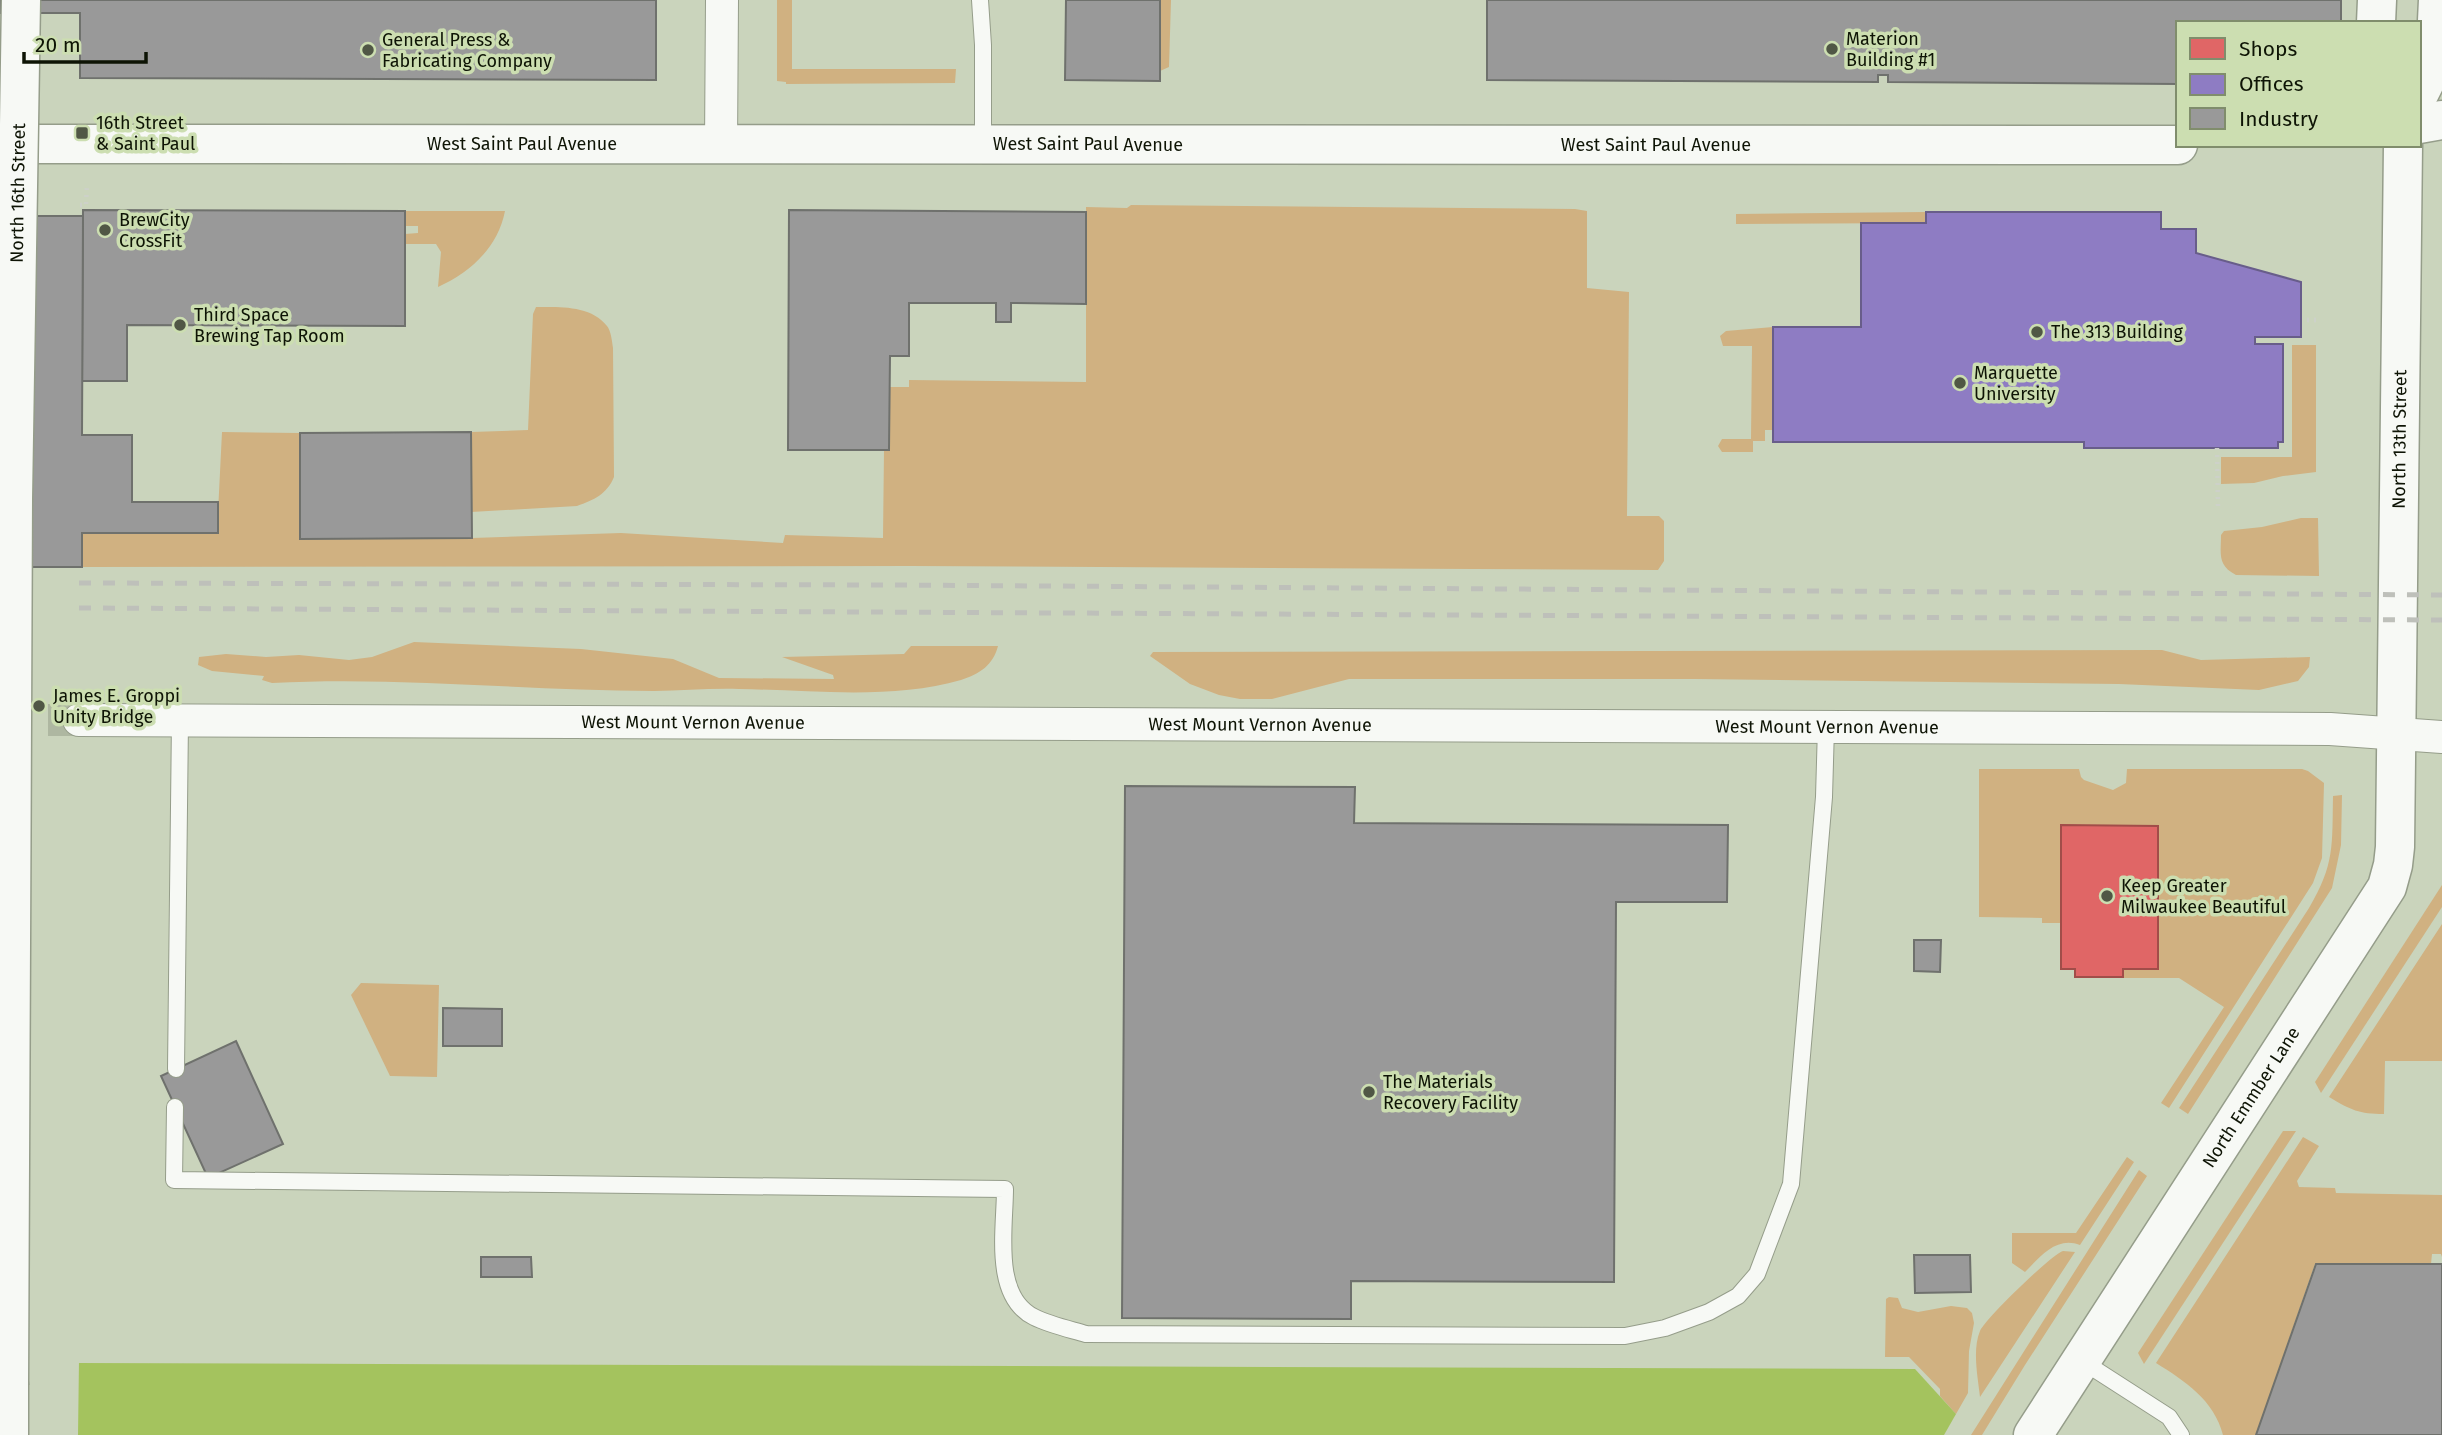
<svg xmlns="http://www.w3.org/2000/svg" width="2442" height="1435" font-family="'Fira Sans',sans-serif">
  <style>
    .green { fill: #d0b181 }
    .water { fill: #a4c35e }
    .pier { fill: #cad4bc }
    .shops { fill: #e06666; stroke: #a14d49; stroke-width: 2 }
    .offices { fill: #8e7cc3; stroke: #685d8a; stroke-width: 2 }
    .industry { fill: #999; stroke: #6f716d; stroke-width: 2 }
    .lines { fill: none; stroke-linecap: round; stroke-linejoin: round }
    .street-tunnel { stroke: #aeb7a1; stroke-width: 32; stroke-dasharray: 32 16; stroke-linecap: butt }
    .lane-casing { stroke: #959d8a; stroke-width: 18 }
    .street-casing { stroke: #959d8a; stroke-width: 34 }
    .secondary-casing { stroke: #959d8a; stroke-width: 41 }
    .path { stroke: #cdd1c9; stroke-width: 4.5; stroke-dasharray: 2 5; stroke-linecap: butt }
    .lane { stroke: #f7f9f5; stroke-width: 16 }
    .street { stroke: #f7f9f5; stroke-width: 32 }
    .secondary { stroke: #f7f9f5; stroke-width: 38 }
    .rail { stroke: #bec0ba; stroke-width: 5; stroke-dasharray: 12 12; stroke-linecap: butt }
    .secondary-bridge-casing { stroke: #959d8a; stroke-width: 41; stroke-linecap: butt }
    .secondary-bridge { stroke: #f7f9f5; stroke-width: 38 }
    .poi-dot { fill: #505745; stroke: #ccdeb1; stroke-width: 2.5 }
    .labels { text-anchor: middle; stroke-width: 7; stroke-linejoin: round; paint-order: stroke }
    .poi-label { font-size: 18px; fill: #0e1405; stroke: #ccdeb1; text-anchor: start }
    .street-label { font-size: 18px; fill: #0e1405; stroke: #ccdeb1 }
  </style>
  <rect width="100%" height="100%" fill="#cad4bc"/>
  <g class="green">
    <path d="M777,0H792V69H956L955,83L786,84V82L777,81Z"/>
    <path d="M1160,0H1171L1169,67L1160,71Z"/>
    <path d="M1131,205L1575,209L1587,211V288L1629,292L1627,516H1659L1664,521V561L1658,570L910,566L82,567V533H217L222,432L300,433V539L472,538L621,533L783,543L785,535L883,538L884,450H889V387H909V380L1086,382V207L1127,208Z"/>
    <path d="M405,211H505C498,247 471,272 438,287L441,252L436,244H405V234L418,233V226H405Z"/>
    <path d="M1926,212V223L1736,224V214Z"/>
    <path d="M536,307C559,307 591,305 607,326C611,331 612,341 613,348L614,477C607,494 594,500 577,506L471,512V432L528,430L533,314Z"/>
    <path d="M1773,327V430H1765V441H1753V452H1722L1718,446L1722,439H1751L1752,346H1723L1720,336L1726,331Z"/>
    <path d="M2292,345H2316V472L2283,476L2254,483L2221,484V457H2292Z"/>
    <path d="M2301,518H2318L2319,576L2236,575C2217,565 2221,554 2221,535L2224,531L2262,527Z"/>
    <path d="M414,642L581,649L673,659L719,678L834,679L833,675L782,657L904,654L911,646H998C993,665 980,674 961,680C893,700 810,690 739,689C710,688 682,691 654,691C526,691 399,676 272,683L262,680L264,676L212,671L198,665L199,657L226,654L266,657L299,655L349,660L372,657Z"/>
    <path d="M2162,650L2201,660L2310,657L2309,667L2298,681L2259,690L2119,684L1695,679H1349L1272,699H1240L1219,695L1190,684L1150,656L1153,652Z"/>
    <path d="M1979,769H2079L2081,777L2084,780L2113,790L2126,783L2127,769H2302L2308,771L2324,783L2322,858L2313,883L2169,1108L2161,1103L2224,1007L2179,978H2119L2123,977V969L2061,825V923H2042V918L1979,917Z"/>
    <path d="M2342,795L2341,845L2332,888L2188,1114L2179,1108L2309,908C2335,864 2332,845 2333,796Z"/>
    <path d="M2442,885V907L2321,1093L2315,1082Z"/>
    <path d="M2442,924V1061H2385L2384,1114C2359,1114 2351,1110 2329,1097Z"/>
    <path d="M361,983L439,985L437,1077L390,1076L351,995Z"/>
    <path d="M2283,1131H2296L2144,1364L2138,1353Z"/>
    <path d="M2303,1137L2319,1146L2297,1181L2299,1187L2335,1188L2336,1193L2442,1195V1257L2441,1254H2432L2431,1264H2315L2256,1435H2223C2214,1400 2185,1381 2156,1363Z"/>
    <path d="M2127,1157L2134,1162L2080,1245C2056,1236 2040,1257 2025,1272L2012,1263V1233H2076Z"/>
    <path d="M2139,1170L2147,1176L2025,1365L1982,1435H1971Z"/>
    <path d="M2063,1251L2075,1252L1980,1397C1978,1378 1972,1350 1980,1331C1985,1319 2051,1255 2063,1251Z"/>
    <path d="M1889,1297L1898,1298L1902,1308L1918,1312L1951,1306L1967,1308L1972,1313L1974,1323L1969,1351L1968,1393L1956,1414L1940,1396V1389L1909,1357H1885L1886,1299Z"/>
  </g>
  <path class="water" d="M74,1363L1915,1369L1956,1414L1944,1435H0Z"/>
  <path class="pier" d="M73,1360H79L78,1435H0V1363H71Z"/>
  <path class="shops" d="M2061,825L2158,826V969H2123V977H2075V969H2061Z"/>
  <path class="offices" d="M1926,212H2161V229H2196V253L2301,282V337H2255V344H2283V442H2278V448H2084V442H1773V327H1861V223H1926Z"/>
  <g class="industry">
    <path d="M0,0H656V80L80,78V13H0Z"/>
    <path d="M1066,0H1160V81L1065,80Z"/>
    <path d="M1487,0H2341V23H2178V84L1888,82V75H1878V82L1487,80Z"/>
    <path d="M83,210L405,211V326L127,325V381H82Z"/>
    <path d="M789,210L1086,212V304L1011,303V322H996V303H909V356H890L889,450H788Z"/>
    <path d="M0,216H83L82,435H132V502H218V533H82V567H0Z"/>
    <path d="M471,432L472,538L300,539V433Z"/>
    <path d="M1125,786L1355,787L1354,823L1728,825L1727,902H1616L1614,1282L1351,1281V1319L1122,1318Z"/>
    <path d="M1914,940H1941L1940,972L1914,971Z"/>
    <path d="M443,1008L502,1009V1046H443Z"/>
    <path d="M236,1041L283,1144L208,1178L161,1076Z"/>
    <path d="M1914,1255H1970L1971,1292L1915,1293Z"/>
    <path d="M481,1257H531L532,1277H481Z"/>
    <path d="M2316,1264H2442V1435H2256Z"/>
  </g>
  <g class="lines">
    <path class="street-tunnel" d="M0,720H79"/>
    <defs>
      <g id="lane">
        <path d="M980,0L983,45V144"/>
        <path d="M176,1069L180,720"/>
        <path d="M175,1107L174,1180L1005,1189C1005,1228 992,1296 1034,1317C1050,1325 1069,1329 1086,1334L1625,1336L1665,1328L1709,1312L1738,1296L1757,1274L1791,1184L1824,797L1826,727"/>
        <path d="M2082,1361L2169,1417L2181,1435"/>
      </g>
      <g id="street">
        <path d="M721,146L722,0"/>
        <path id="s1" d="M79,720L2330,729L2442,737"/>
      </g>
      <g id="secondary">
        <path d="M2376,23L2377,0"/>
        <path d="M2419,94L2435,62L2438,0"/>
        <path d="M2419,124L2442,120"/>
        <path id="s2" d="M0,144L2178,145"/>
        <path d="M9,1385V1435"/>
        <path id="s3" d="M2033,1435L2387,887L2393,865L2395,847L2403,145"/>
      </g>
    </defs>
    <use href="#lane" class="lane-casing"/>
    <use href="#street" class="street-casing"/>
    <use href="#secondary" class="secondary-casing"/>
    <g class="path">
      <path d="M80,205H86L87,184"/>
      <path d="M2307,320H2317"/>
      <path d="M2217,448L2218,509"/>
    </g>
    <use href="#lane" class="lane"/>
    <use href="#street" class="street"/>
    <use href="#secondary" class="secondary"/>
    <g class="rail">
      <path d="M79,583L891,585L2442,595"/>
      <path d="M79,608L2442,620"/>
    </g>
    <defs>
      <g id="secondary-bridge">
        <path id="s4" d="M9,1385L13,499L21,0"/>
      </g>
    </defs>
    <use href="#secondary-bridge" class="secondary-bridge-casing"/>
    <use href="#secondary-bridge" class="secondary-bridge"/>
  </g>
  <g class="poi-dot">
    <circle cx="1832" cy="49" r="7"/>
    <circle cx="368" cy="50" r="7"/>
    <rect x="75" y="126" width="14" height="14" rx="3.5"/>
    <circle cx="105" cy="230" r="7"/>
    <circle cx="180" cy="325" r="7"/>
    <circle cx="2037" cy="332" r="7"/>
    <circle cx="1960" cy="383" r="7"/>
    <circle cx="39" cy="706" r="7"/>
    <circle cx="2107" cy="896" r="7"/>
    <circle cx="1369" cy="1092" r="7"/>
  </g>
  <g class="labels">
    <g class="poi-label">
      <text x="1846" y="45">Materion<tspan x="1846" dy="21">Building #1</tspan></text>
      <text x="382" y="46">General Press &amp;<tspan x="382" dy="21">Fabricating Company</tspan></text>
      <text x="96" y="129">16th Street<tspan x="96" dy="21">&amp; Saint Paul</tspan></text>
      <text x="119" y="226">BrewCity<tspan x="119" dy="21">CrossFit</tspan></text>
      <text x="194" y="321">Third Space<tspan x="194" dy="21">Brewing Tap Room</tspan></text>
      <text x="2051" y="338">The 313 Building</text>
      <text x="1974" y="379">Marquette<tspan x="1974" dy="21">University</tspan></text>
      <text x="53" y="702">James E. Groppi<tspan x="53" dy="21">Unity Bridge</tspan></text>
      <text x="2121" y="892">Keep Greater<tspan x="2121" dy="21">Milwaukee Beautiful</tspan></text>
      <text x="1383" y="1088">The Materials<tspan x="1383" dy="21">Recovery Facility</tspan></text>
    </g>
    <g class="street-label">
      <text dy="6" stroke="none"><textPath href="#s2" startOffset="1088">West Saint Paul Avenue</textPath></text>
      <text dy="6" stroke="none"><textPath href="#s2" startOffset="1656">West Saint Paul Avenue</textPath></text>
      <text dy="6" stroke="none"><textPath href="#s2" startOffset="522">West Saint Paul Avenue</textPath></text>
      <text dy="6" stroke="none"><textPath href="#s4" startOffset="1192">North 16th Street</textPath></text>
      <text dy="6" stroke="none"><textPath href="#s3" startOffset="1101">North 13th Street</textPath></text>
      <text dy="6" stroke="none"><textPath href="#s1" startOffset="614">West Mount Vernon Avenue</textPath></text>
      <text dy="6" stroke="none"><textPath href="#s1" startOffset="1181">West Mount Vernon Avenue</textPath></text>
      <text dy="6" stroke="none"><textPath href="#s1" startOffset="1748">West Mount Vernon Avenue</textPath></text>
      <text dy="6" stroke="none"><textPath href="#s3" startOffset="402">North Emmber Lane</textPath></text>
    </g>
  </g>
  <rect x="2176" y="21" width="245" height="126" fill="#ccdeb1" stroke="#808d6c" stroke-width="2"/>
  <rect x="2190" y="38" width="35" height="21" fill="#e06666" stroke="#808d6c" stroke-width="2"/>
  <text x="2239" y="56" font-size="21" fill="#0e1405">Shops</text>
  <rect x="2190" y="74" width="35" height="21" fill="#8e7cc3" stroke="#808d6c" stroke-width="2"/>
  <text x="2239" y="91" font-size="21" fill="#0e1405">Offices</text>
  <rect x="2190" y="108" width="35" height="21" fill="#999999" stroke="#808d6c" stroke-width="2"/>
  <text x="2239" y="126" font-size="21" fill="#0e1405">Industry</text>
  <path d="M24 52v10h122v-10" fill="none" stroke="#0e1405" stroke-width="3.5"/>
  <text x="35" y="52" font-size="21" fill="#0e1405" stroke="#ccdeb1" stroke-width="5" paint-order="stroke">20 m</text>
</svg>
